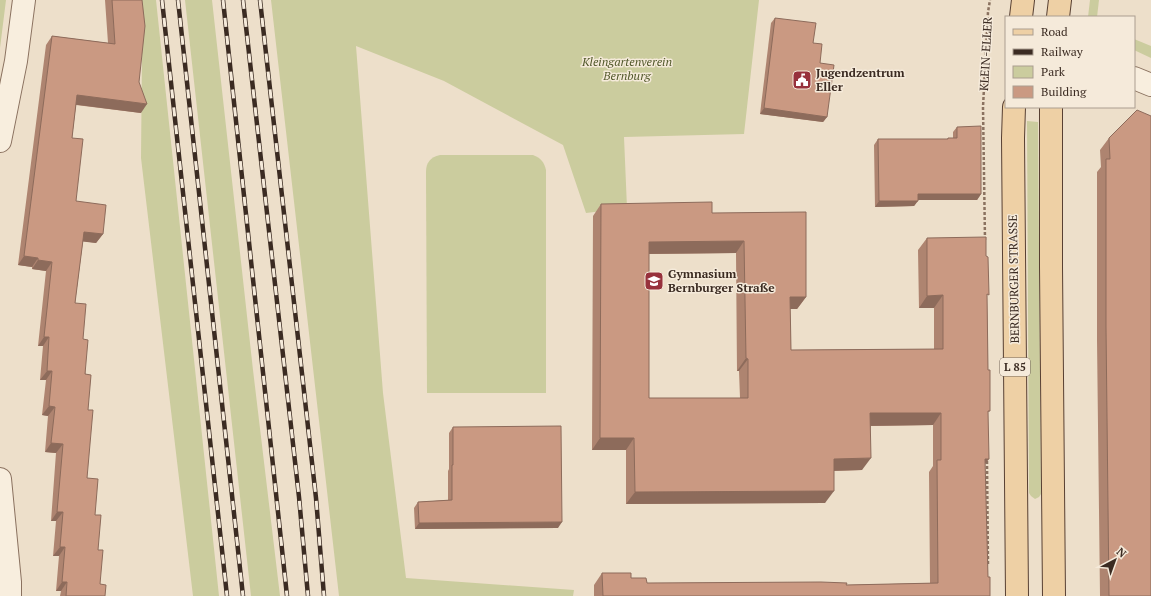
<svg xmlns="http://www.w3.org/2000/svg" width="1151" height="596" font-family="'PT Serif',serif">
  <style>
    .green { fill: #cbcc9e }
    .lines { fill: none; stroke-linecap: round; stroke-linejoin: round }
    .minor-casing { stroke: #8a715f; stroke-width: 24 }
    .primary-casing { stroke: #584033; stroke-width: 24 }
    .path { stroke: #8a715f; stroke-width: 2.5; stroke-dasharray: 3 2; stroke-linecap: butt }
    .minor { stroke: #f8eede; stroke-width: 22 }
    .primary { stroke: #eed0a5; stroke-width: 22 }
    .rail-casing { stroke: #3b2b22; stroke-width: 4.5 }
    .rail { stroke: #f5eada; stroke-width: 3; stroke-dasharray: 9; stroke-linecap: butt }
    .wall { fill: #ae8470; fill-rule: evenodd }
    .shaded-wall { fill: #8d6b5b }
    .building { fill: #ca9982; stroke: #8d6b5b; fill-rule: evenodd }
    .labels { text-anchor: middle; stroke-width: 3; stroke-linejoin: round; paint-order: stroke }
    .shield { fill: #f5eada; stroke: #736459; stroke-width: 1 }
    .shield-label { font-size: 11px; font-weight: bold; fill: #3b2b22 }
    .street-label { font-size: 12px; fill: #3b2b22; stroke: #f5eada }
    .park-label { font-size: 12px; font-style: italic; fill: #505729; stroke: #f5eada }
    .poi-label { font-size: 12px; font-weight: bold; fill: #3b2b22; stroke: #f5eada; text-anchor: start }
  </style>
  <rect width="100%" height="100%" fill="#eddfca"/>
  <g class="green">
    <path d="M0,0H6L0,48Z"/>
    <path d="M135,0H156L219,596H193L141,158L142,54Z"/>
    <path d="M185,0H212L253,370L280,596H251Z"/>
    <path d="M271,0H759L744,134L624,137L627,208L586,213L563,145L444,81L356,46L383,393L406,578L574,590L573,596H339Z"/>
    <path d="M1090,0H1099L1097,17H1088Z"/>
    <path d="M1134,39L1151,46V58L1134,50Z"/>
    <path d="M1027,121L1038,122L1041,494L1039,497L1035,499L1031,496L1029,493Z"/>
    <path d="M440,155H533C541,158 544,162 546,170V393H427L426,172C426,163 430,157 440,155Z"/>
  </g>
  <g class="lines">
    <defs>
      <g id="minor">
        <path d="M1134,78L1151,85"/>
        <path d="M0,141L16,61L24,0"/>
        <path d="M0,479L10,582V596"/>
      </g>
      <g id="primary">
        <path d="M1021,17L1023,0"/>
        <path d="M1058,17L1060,0"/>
        <path d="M1014,107L1013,138L1017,596"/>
        <path d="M1051,107V267L1054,596"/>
      </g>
    </defs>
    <use href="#minor" class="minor-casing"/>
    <use href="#primary" class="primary-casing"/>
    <g class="path">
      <path d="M985,240L983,107L988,12L990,0"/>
      <path d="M987,461L988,564"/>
    </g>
    <use href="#minor" class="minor"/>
    <use href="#primary" class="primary"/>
    <defs>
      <g id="rail">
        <path d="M162,0L227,596"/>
        <path d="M178,0L243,596"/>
        <path d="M223,0L287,596"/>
        <path d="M243,0L299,497L308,596"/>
        <path d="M260,0L316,498L324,596"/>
      </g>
    </defs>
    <use href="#rail" class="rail-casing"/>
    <use href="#rail" class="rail"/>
  </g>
  <g class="wall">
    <path d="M105,0H142L139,82L141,113L76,105L72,138L76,201L103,234L96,243L83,241L75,303L83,339L88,410L87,478L95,515L100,584L105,596H60L61,591H56L59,556H53L56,521H51L56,453L45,452L48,416L42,415L46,380H40L43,346H38L46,271L32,269V267L18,265L46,45L52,36L108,43Z"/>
    <path d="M775,18L813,43L820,63L827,117L823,122L760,114L771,23Z"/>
    <path d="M957,127L981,194L977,200H918L914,206L875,207L874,145L878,139H947L948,138H953V132Z"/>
    <path d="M1109,138L1151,596H1100L1097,340V172L1101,167L1100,150Z"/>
    <path d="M601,204L712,213L806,297L797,309H790L791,350L934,349V308H919L918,250L927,238L987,297L988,370L990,411L988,412L985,464L988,577L990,596H594V585L602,573L631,578L647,583L846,585L930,583L929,472L933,466V425L871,426L862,470L834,471L825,503L626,504V450H592L593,216ZM736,253L737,371H739L740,398H649V254Z"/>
    <path d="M453,427L558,528L415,529L414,508L418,502L448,500V471L449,469V433Z"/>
  </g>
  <g class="shaded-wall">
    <path d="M77,95L147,104L141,113L71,104Z"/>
    <path d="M764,108L827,117L823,122L760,114Z"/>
    <path d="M918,194H981L977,200H914Z"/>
    <path d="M879,201H918L914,206L875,207Z"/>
    <path d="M84,232L103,234L96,243L78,241Z"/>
    <path d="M744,241L736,253L640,254L649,242Z"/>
    <path d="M24,256L38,258L32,267L18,265Z"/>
    <path d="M38,260L52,262L46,271L32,269Z"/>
    <path d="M943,295L934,308H919L927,296Z"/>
    <path d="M790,297H806L797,309H782Z"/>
    <path d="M44,337H49L43,346H38Z"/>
    <path d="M746,358L748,359L739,371H737Z"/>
    <path d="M47,371H52L46,380H40Z"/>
    <path d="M49,406L55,407L48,416L42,415Z"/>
    <path d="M870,413H941L933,425L862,426Z"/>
    <path d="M600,438H634L626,450H592Z"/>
    <path d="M51,443L63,444L56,453L45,452Z"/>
    <path d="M871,458L862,470L826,471L834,459Z"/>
    <path d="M985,459H989L980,471Z"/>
    <path d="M834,491L825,503L626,504L635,492Z"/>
    <path d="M57,512H63L56,521H51Z"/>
    <path d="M562,522L558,528L415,529L419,523Z"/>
    <path d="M60,547H65L59,556H53Z"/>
    <path d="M62,582H67L61,591H56Z"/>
  </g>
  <g class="building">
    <path d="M112,0H142L145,26L139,82L147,104L77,95L72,138L83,139L76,201L106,205L103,234L84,232L75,303L86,304L83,339L88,340L85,374L91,375L88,410H93L87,478L98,479L95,515H101L98,550H103L100,584L106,585L105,596H66L67,582H62L65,547H60L63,512H57L63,444L51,443L55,407L49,406L52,371H47L49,337H44L52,262L38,260V258L24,256L52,36L115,44Z"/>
    <path d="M775,18L816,23L813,43L822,44L820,63L834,65L827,117L764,108Z"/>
    <path d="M1137,110L1151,116V596H1109L1106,327V159H1110L1109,138Z"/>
    <path d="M981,126V194H918V201H879L878,139H948V138H957V127Z"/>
    <path d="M712,202V213L806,212V297H790L791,350L943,349V295L927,296V238L986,237V256L988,257L989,295L987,294L988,370H990V411H988L989,459H985L988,577H990V596H603L602,573H631V578H646L647,583L821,582L847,583L846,585L938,583L937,460H941V413H870L871,458L834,459V491L635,492L634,438H600L601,204ZM744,241L746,358L748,359V398H649V242Z"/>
    <path d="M561,426L562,522L419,523L418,502L452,500V465H453V427Z"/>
  </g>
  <defs>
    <symbol id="civic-square" viewBox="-11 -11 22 22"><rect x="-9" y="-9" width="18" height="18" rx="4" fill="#97313c" stroke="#f5eada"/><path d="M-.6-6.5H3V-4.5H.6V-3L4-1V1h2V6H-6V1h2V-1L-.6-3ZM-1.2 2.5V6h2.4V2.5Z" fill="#fff"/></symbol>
    <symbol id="school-square" viewBox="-11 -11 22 22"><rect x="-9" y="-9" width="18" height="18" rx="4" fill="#97313c" stroke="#f5eada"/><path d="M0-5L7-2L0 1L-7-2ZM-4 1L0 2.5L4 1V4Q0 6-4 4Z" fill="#fff"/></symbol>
  </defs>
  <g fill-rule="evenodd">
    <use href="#civic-square" x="791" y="69" width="22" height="22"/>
    <use href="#school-square" x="643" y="270" width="22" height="22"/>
  </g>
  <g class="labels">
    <rect class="shield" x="1000" y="358" width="30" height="18" rx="3"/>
    <g class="shield-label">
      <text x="1015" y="371">L 85</text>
    </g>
    <g class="street-label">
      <text transform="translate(986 54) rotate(-87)" y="4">KLEIN-ELLER</text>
      <text transform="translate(1014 279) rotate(-91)" y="4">BERNBURGER STRASSE</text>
    </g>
    <g class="park-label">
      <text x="627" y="66">Kleingartenverein<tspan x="627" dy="14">Bernburg</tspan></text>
    </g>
    <g class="poi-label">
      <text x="816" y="77">Jugendzentrum<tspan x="816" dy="14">Eller</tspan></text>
      <text x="668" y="278">Gymnasium<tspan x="668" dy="14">Bernburger Straße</tspan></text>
    </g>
  </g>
  <rect x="1005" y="16" width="130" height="92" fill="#f5eada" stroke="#ab9e90"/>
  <rect x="1013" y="29" width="20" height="6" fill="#eed0a5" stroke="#ab9e90"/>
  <text x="1041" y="36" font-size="12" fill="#3b2b22">Road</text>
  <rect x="1013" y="49" width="20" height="6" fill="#3b2b22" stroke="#ab9e90"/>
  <text x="1041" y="56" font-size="12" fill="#3b2b22">Railway</text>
  <rect x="1013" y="66" width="20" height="12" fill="#cbcc9e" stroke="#ab9e90"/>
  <text x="1041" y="76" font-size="12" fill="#3b2b22">Park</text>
  <rect x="1013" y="86" width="20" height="12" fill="#ca9982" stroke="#ab9e90"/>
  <text x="1041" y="96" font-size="12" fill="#3b2b22">Building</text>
  <g transform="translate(1115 560) rotate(41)" stroke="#f5eada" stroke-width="3" paint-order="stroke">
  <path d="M0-3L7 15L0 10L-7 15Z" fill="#3b2b22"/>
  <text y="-6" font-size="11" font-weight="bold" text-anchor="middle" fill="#3b2b22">N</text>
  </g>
</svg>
